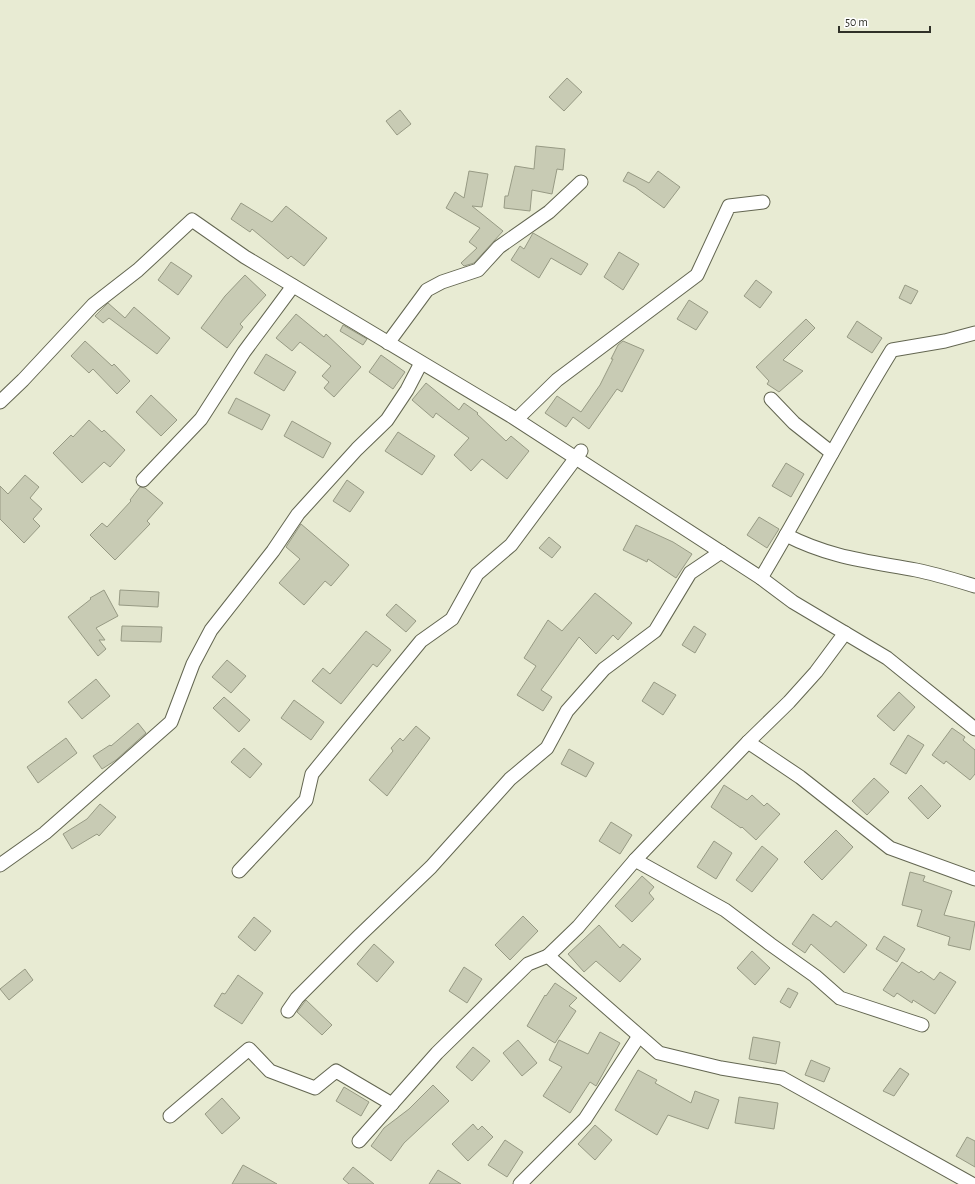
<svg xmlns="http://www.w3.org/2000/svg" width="975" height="1184" font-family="'Alegreya Sans',sans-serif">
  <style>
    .building { fill: #c8cbb4; stroke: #979a84 }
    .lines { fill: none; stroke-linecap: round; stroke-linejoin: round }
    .street-casing { stroke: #636651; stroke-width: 15 }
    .street { stroke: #fff; stroke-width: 13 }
  </style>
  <rect width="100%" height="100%" fill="#e8ebd3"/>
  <g class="building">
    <path d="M567,78L582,92L564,111L549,97Z"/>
    <path d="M400,110L411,124L397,135L386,121Z"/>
    <path d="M536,146L565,149L563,170L557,169L552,194L532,190L530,211L504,208L505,196H508L515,166L534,169Z"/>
    <path d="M469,171L488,174L482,207L472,206L503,231L474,263L464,266L461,263L477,248L469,242L480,228L446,208L455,192L464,198Z"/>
    <path d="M658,171L680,187L664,208L635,187L623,181L628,172L649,183Z"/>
    <path d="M241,203L272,222L286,206L327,238L304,266L291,256L288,259L252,229L250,232L231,219Z"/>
    <path d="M533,233L588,264L581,275L551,258L539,278L511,260L520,246L524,249Z"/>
    <path d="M619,252L639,264L623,290L604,277Z"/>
    <path d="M171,262L192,276L178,295L158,280Z"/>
    <path d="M245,275L266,295L240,324L243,327L227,348L201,328L225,296Z"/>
    <path d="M756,280L772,292L760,308L744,296Z"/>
    <path d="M905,285L918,291L911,304L899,298Z"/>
    <path d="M689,300L708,312L696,330L677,319Z"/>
    <path d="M108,303L125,318L134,307L170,338L157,354L109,318L103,323L95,316Z"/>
    <path d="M296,314L324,337L326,334L361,367L334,397L324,388L329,382L322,376L331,366L300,342L292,351L276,338Z"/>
    <path d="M806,319L815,328L783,360L803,371L779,392L767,384L769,381L756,367Z"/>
    <path d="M857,321L882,338L872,353L847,337Z"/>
    <path d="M343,325L367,339L363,345L340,331Z"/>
    <path d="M85,341L112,366L114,364L130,381L117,394L93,369L89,373L71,356Z"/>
    <path d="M623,341L644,350L622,392L617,389L589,429L573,417L566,427L545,413L557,396L581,412L600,385L613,359H611L618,345Z"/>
    <path d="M266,354L296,372L284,391L254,373Z"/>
    <path d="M381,355L405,372L393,389L369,372Z"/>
    <path d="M426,383L459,410L464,403L478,413L477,414L506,441L511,436L529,451L507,479L482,459L471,471L454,455L469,438L436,413L433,418L412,400Z"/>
    <path d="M151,395L177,420L161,436L136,412Z"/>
    <path d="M236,398L270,415L262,430L228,413Z"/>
    <path d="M89,420L102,432L104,430L125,450L110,467L104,462L82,483L53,453L71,435L73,437Z"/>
    <path d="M292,421L331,443L323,458L284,436Z"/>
    <path d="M398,432L435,456L422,475L385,451Z"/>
    <path d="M786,463L804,474L791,497L772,486Z"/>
    <path d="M25,475L39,487L30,498L42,509L33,519L40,526L24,543L0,519V486L8,494Z"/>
    <path d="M347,480L364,492L350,512L333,501Z"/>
    <path d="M140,487L145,488L163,503L147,521L150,524L115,560L90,535L102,523L107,527L131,501L130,500Z"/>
    <path d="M759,517L779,529L767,548L747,535Z"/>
    <path d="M301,524L349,565L331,586L325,581L304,605L279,583L300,559L286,547Z"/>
    <path d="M636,525L673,542L692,554L676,578L648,559L647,562L623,550Z"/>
    <path d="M549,537L561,547L552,558L539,548Z"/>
    <path d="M104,590L118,616L96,628L105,640H99L106,649L98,656L68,617L91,599L90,598Z"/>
    <path d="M120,590L159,592L158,607L119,605Z"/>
    <path d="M595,593L632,623L618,640L613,635L596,654L579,637L541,690L552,697L543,711L517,695L536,666L524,658L548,620L562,631Z"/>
    <path d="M396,604L416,621L406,632L386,615Z"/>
    <path d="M122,626L162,627L161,642L121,641Z"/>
    <path d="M694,626L706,634L695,653L682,645Z"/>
    <path d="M366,631L391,650L377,667L373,664L341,704L312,681L323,668L330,674Z"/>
    <path d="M227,660L246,676L231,693L212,677Z"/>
    <path d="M96,679L110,696L82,719L68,702Z"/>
    <path d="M654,682L676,695L663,715L642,701Z"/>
    <path d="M899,692L915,707L894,731L877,716Z"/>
    <path d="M224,697L250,720L239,732L213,708Z"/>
    <path d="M294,700L324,722L311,740L281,718Z"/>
    <path d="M138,723L146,733L116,760L102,769L93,756L110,745L111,746Z"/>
    <path d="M416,726L430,738L387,796L369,780L393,751L391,748L400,738L403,741Z"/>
    <path d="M952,728L965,737L963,740L975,750V774L970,780L946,761L944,764L932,755Z"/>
    <path d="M908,735L924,745L906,774L890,764Z"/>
    <path d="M66,738L77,753L38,783L27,767Z"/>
    <path d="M244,748L262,764L250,778L231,762Z"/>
    <path d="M569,749L594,763L586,777L561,764Z"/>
    <path d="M874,778L889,792L867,815L852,801Z"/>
    <path d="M724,785L747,800L752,795L764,806L767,803L780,814L756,840L742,827L741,828L711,807Z"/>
    <path d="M921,785L941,806L928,819L908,798Z"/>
    <path d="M100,804L116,817L99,836L97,834L72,849L63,834L87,819Z"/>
    <path d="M611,822L632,835L620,854L599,841Z"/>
    <path d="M836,830L853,847L822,880L804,862Z"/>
    <path d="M714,841L732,853L716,879L697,867Z"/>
    <path d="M762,846L778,859L752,892L736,880Z"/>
    <path d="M910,872L925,876L923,881L952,891L944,915L975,922L970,950L948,945L950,937L917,926L922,910L902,905Z"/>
    <path d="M642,876L654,887L649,893L654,899L632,922L615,906Z"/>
    <path d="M813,914L831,927L836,921L867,945L844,973L811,944L805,953L792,944Z"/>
    <path d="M523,916L538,931L510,960L495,945Z"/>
    <path d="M254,917L271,931L255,951L238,937Z"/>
    <path d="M599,925L620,948L623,944L641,959L620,982L596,961L584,972L568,954Z"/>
    <path d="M884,936L905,949L897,962L876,949Z"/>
    <path d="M374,944L394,962L377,982L357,964Z"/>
    <path d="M752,951L770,968L755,985L737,968Z"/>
    <path d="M902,962L919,973L921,971L934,980L940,972L956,982L935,1014L913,1000L912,1003L897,993L894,997L883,990Z"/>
    <path d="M464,967L482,979L467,1003L449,991Z"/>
    <path d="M25,969L33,980L9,1000L0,989Z"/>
    <path d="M238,975L263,993L242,1024L214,1006L222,993L225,994Z"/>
    <path d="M555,983L577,998L569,1006L576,1011L555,1043L527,1026L545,995L546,996Z"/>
    <path d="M788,988L798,993L790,1008L780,1002Z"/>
    <path d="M306,1000L332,1025L322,1035L297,1012Z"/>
    <path d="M600,1032L620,1043L596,1086L590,1082L570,1113L543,1096L562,1067L549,1060L559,1040L588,1054Z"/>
    <path d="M753,1037L780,1042L776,1064L749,1059Z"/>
    <path d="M518,1040L537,1063L522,1076L503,1053Z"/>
    <path d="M473,1047L490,1061L472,1081L456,1067Z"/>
    <path d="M811,1060L830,1068L824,1082L805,1075Z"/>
    <path d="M900,1068L909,1074L894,1096L883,1091Z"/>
    <path d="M638,1070L657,1080L655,1083L691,1103L695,1091L719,1100L708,1129L668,1115L657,1135L615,1110Z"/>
    <path d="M433,1085L449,1101L404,1143L391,1161L371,1146L384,1128L409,1109Z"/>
    <path d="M344,1087L369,1102L361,1116L336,1101Z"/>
    <path d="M739,1097L778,1103L774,1129L735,1123Z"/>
    <path d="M222,1098L240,1118L222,1134L205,1114Z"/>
    <path d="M473,1124L478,1130L482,1126L493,1137L468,1161L452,1144Z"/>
    <path d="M595,1125L612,1140L595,1160L578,1144Z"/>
    <path d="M967,1137L975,1141V1167L956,1156Z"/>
    <path d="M505,1140L523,1152L507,1177L488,1165Z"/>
    <path d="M243,1165L277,1184H232Z"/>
    <path d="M353,1167L374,1184H349L343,1179Z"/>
    <path d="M438,1170L461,1184H429Z"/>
  </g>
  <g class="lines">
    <defs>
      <g id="street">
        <path d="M388,343L427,290L442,282L478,270L499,247L549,212L581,182"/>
        <path d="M771,399L794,423L832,453"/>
        <path d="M0,402L23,380L93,305L138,270L192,220L245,257L511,416L761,578L793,602L887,658L975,729"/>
        <path d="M517,419L557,380L697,275L729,206L763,202"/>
        <path d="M143,480L201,419L244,352L293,286"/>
        <path d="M786,535C831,558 868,561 916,570C936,574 955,580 975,586"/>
        <path d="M761,578C806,503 846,424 892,350L945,341L975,333"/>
        <path d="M845,633L816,672L789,702L748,742L800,777L890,848L975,879"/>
        <path d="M748,742L635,860L725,910L770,944L815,976L840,998L922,1025"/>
        <path d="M635,860L578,927L548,956L659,1053L721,1068L782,1078L972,1184"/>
        <path d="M0,865L45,833L171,722L193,664L211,630L273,551L298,514L357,449L387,420L407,390L421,363"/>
        <path d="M239,871L306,800L312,774L421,641L452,619L477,574L511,545L581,451"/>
        <path d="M288,1011L297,998L358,937L431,867L510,779L547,748L567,711L604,669L655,631L690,573L721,552"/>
        <path d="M170,1116L249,1049L270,1071L315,1088L336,1071L392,1104"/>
        <path d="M359,1141L437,1053L528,964L548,956"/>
        <path d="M520,1184L585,1119L639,1036"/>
      </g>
    </defs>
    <use href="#street" class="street-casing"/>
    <use href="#street" class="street"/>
  </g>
  <path d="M839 26v6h91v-6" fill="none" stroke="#303128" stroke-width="2"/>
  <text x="845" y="26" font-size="12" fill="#303128" stroke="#ffffff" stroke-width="3" paint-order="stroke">50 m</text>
</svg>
